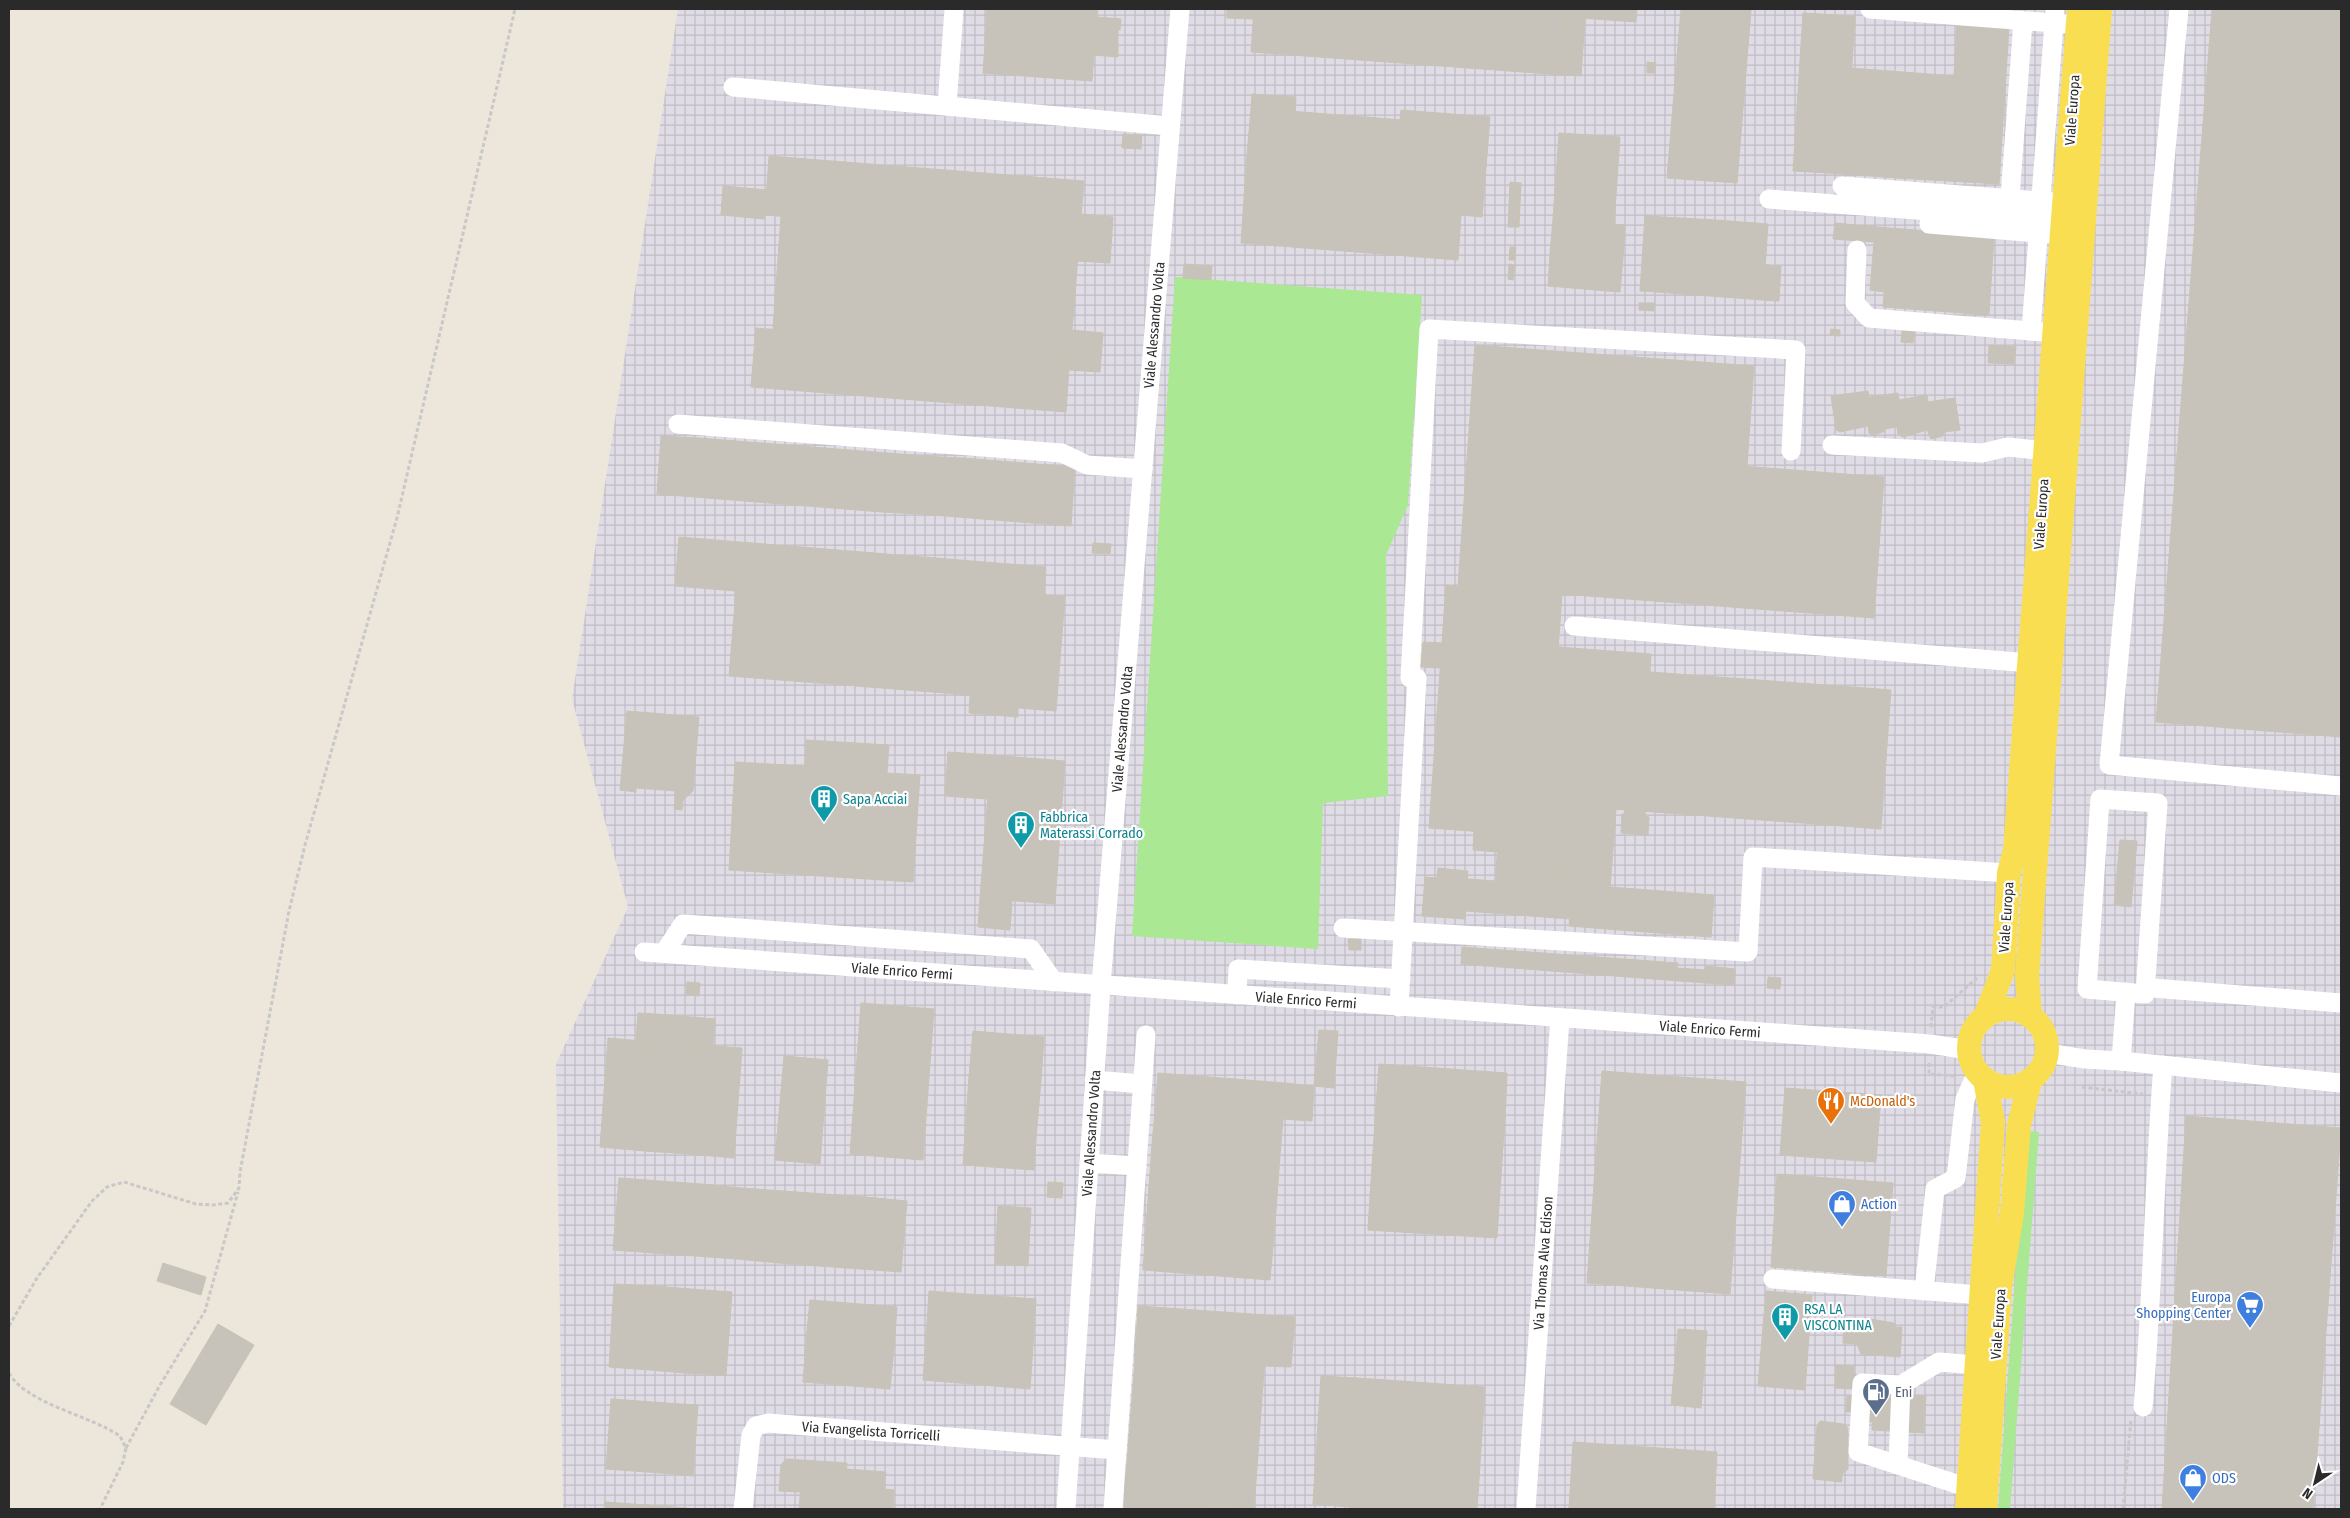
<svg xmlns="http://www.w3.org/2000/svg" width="2350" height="1518" font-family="'Fira Sans Condensed',sans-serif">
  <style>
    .industrial { fill: url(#industrial-grid) }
    .green { fill: #aae893 }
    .building { fill: #c8c3ba; stroke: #c9c3b4 }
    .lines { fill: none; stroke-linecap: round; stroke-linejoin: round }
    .path { stroke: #c8c8c8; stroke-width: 3; stroke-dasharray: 4 2.5; stroke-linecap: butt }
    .minor { stroke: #fff; stroke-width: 19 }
    .major { stroke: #fade52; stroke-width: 24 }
    .labels { text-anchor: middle; stroke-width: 4.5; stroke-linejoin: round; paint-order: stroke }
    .street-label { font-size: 14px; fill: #2a2a2a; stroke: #fff }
    .culture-label { font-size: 14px; fill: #0d838f; stroke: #fff; text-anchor: start }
    .food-label { font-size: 14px; fill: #c56008; stroke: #fff; text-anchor: start }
    .shop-label { font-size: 14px; fill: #366cbe; stroke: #fff; text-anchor: start }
    .service-label { font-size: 14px; fill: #4e5e75; stroke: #fff; text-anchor: start }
  </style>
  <defs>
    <pattern id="industrial-grid" width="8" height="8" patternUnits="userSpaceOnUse" patternTransform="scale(1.25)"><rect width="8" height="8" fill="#dfdce5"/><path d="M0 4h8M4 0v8" fill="none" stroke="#c0bdc5"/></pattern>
  </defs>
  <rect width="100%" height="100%" fill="#ede6db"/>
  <path class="industrial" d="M678,9H2341V1509H563L556,1064L628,907L572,699Z"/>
  <g class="green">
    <path d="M1175,277L1422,295L1408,505L1386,555L1388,796L1323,803L1318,949L1132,936Z"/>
    <path d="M2026,1131L2039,1132L2010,1509H1998Z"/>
  </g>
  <g class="building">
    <path d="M987,9H1098L1095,37L986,29Z"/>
    <path d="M1227,9H1254L1253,19L1227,18Z"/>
    <path d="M1254,9H1567L1563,75L1251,52Z"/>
    <path d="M1567,9H1637L1636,22L1567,17Z"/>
    <path d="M1681,9L1751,10L1737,183L1667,178Z"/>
    <path d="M2212,9H2341V737L2156,722Z"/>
    <path d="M1803,13L1855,16L1845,174L1793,171Z"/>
    <path d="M1097,17L1121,19L1120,30H1118V57L1094,55Z"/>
    <path d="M1567,17L1585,19L1581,76L1563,75Z"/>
    <path d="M1957,23L2009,26L1999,184L1948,181Z"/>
    <path d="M986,29L1095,37L1092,81L983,73Z"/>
    <path d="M1647,62L1656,63L1655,73H1647Z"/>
    <path d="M1851,68L1903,72L1896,178L1845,174Z"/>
    <path d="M1903,72L1954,76L1948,181L1896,178Z"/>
    <path d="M1252,94L1296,97L1295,112L1251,108Z"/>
    <path d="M1251,108L1467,125L1464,172L1247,155Z"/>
    <path d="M1401,110L1490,117L1482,217L1461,215L1467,125L1400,120Z"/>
    <path d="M1559,133L1620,137L1617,181L1556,176Z"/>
    <path d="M1123,134L1142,135L1141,149L1122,148Z"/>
    <path d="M1247,155L1464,172L1461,215L1244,198Z"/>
    <path d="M769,156L1084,181L1079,240L765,215Z"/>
    <path d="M1556,176L1617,181L1614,224L1553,219Z"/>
    <path d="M1510,182L1521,183L1519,227H1508Z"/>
    <path d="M723,186L767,190L764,219L721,215Z"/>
    <path d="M1244,198L1461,215L1458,260L1241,243Z"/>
    <path d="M1081,214L1113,217L1110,263L1077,261Z"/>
    <path d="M1645,215L1662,217L1657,292L1640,291Z"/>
    <path d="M781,216L1079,240L1075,296L777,272Z"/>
    <path d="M1662,217L1716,220L1710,296L1657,292Z"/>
    <path d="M1553,219L1625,225L1623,259L1550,254Z"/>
    <path d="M1716,220L1768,224L1763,300L1710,296Z"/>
    <path d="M1835,223L1889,228L1888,243L1833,239Z"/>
    <path d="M1889,228L1942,232L1936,311L1883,307Z"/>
    <path d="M1942,232L1994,236L1989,315L1936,311Z"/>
    <path d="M1874,242L1888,243L1885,292L1870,290Z"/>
    <path d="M1510,247H1516L1515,260H1509Z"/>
    <path d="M1550,254L1623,259L1620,292L1548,286Z"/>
    <path d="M1184,264L1212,266L1211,280L1183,278Z"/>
    <path d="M1509,264L1515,265L1513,280L1508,279Z"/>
    <path d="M1765,265L1781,266L1779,301L1763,300Z"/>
    <path d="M777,272L1075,296L1070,353L773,329Z"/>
    <path d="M1639,303H1654V311L1639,310Z"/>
    <path d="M756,328L1070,353L1066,412L751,387Z"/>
    <path d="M1831,329L1840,330V336L1830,335Z"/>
    <path d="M1072,330L1103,333L1100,372L1069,370Z"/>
    <path d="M1902,331L1914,332L1913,343L1901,342Z"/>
    <path d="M1475,345L1754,366L1747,466L1468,445Z"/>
    <path d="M1989,345L2016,347L2014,364L1988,363Z"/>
    <path d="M1868,391L1869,397L1898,393L1899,400L1927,395L1928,402L1955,398L1960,430L1944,432L1943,436L1931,439L1927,430L1903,437L1898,434L1897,427L1885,429L1883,432L1872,435L1869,433L1868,426L1840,432L1836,430L1831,396Z"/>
    <path d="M661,436L698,438L694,497L657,494Z"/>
    <path d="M698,438L736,441L732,500L694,497Z"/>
    <path d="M736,441L774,444L769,503L732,500Z"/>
    <path d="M774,444L812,447L807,506L769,503Z"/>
    <path d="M1468,445L1884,477L1874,618L1458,586Z"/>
    <path d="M812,447L849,450L845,509L807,506Z"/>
    <path d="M849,450L887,453L882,512L845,509Z"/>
    <path d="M887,453L924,456L920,514L882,512Z"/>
    <path d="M924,456L962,458L958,517L920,514Z"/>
    <path d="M962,458L1000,461L995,520L958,517Z"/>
    <path d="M1000,461L1037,464L1033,523L995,520Z"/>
    <path d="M1037,464L1075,467L1071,526L1033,523Z"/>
    <path d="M679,537L1046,567L1044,595L1065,596L1056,711L1018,708V717L969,713L970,695L729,676L736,591L675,586Z"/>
    <path d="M1093,543L1111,544L1110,554L1092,553Z"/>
    <path d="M1446,585L1527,592L1522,663L1441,657Z"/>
    <path d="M1527,592L1562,594L1557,665L1522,663Z"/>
    <path d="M1423,642L1442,643L1440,668L1421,667Z"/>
    <path d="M1558,647L1651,654L1650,672L1557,665Z"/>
    <path d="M1441,657L1511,662L1499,833L1429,828Z"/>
    <path d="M1511,662L1583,667L1567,876L1496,870Z"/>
    <path d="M1583,667L1866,688L1856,827L1572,806Z"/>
    <path d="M1866,688L1891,690L1881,829L1856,827Z"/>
    <path d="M627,711L699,717L693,791L683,800L682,810L674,809L676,791L636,788V792L620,790Z"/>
    <path d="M806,740L889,745L887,773L920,775L913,882L729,870L735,762L805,766Z"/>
    <path d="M948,752L991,755L988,799L945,796Z"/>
    <path d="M991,755L1065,761L1055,904L980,898Z"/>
    <path d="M1572,806L1616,809L1607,929L1569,926L1572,886H1567Z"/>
    <path d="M1625,810L1645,811L1644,816L1649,817L1648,835L1621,833L1622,814H1624Z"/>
    <path d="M1474,831L1499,833L1498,852L1473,850Z"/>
    <path d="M2120,840L2137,841L2131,907L2114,905Z"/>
    <path d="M1438,868L1468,871L1465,919L1422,916L1425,877L1437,878Z"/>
    <path d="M1496,870L1567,876V886H1572L1570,919L1465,911L1468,879L1496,881Z"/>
    <path d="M1610,887L1714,895L1711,937L1607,929Z"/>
    <path d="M980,898L1012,900L1010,930L978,927Z"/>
    <path d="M1348,939H1361V950H1349Z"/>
    <path d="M1462,947L1678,963L1677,968L1706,970L1705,983L1461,964Z"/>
    <path d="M1706,966L1735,969L1734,985L1705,983Z"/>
    <path d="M1768,977L1781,978L1780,989L1767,988Z"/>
    <path d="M687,982L700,983L699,996L686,995Z"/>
    <path d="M861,1003L897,1006L886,1157L850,1154Z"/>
    <path d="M897,1006L934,1009L923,1160L886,1157Z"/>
    <path d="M638,1013L655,1014L653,1042L636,1040Z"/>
    <path d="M655,1014L681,1016L679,1044L653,1042Z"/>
    <path d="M681,1016L715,1019L713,1046L679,1044Z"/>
    <path d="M1319,1030L1338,1031L1334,1088L1314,1086Z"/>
    <path d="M973,1031L1044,1037L1041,1081L969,1076Z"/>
    <path d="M608,1038L653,1042L645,1151L600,1147Z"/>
    <path d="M653,1042L697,1045L690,1154L645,1151Z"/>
    <path d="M697,1045L742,1048L734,1158L690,1154Z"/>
    <path d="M784,1056L828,1060L820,1164L775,1160Z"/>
    <path d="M1379,1064L1507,1073L1506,1101L1377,1093Z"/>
    <path d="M1602,1071L1746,1082L1730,1294L1587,1283Z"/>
    <path d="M1158,1073L1285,1083L1283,1119L1155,1110Z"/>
    <path d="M969,1076L1041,1081L1037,1126L966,1120Z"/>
    <path d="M1285,1083L1314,1086L1312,1121L1283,1119Z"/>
    <path d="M1785,1088L1881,1095L1876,1162L1780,1155Z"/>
    <path d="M1377,1093L1506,1101L1499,1205L1370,1196Z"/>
    <path d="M1155,1110L1283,1119L1280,1155L1152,1145Z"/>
    <path d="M2186,1116L2341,1128L2313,1509H2162Z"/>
    <path d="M966,1120L1037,1126L1034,1170L963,1165Z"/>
    <path d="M1152,1145L1280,1155L1275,1224L1147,1214Z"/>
    <path d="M1777,1174L1893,1183L1886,1276L1771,1267Z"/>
    <path d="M619,1178L660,1181L654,1253L613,1250Z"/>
    <path d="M660,1181L701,1184L696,1256L654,1253Z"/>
    <path d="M1048,1182L1063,1183L1062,1198L1047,1197Z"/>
    <path d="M701,1184L742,1188L737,1259L696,1256Z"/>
    <path d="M742,1188L783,1191L778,1263L737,1259Z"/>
    <path d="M783,1191L824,1194L819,1266L778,1263Z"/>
    <path d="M824,1194L866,1197L860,1269L819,1266Z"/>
    <path d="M1370,1196L1499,1205L1497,1238L1368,1230Z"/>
    <path d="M866,1197L907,1201L901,1272L860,1269Z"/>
    <path d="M998,1206L1031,1208L1028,1266L995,1264Z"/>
    <path d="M1147,1214L1275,1224L1270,1280L1143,1270Z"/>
    <path d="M163,1263L206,1277L201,1295L157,1281Z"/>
    <path d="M614,1284L655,1286L650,1370L609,1367Z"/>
    <path d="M655,1286L691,1289L684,1373L650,1370Z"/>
    <path d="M691,1289L732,1292L726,1375L684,1373Z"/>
    <path d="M929,1291L1036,1299L1033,1346L926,1339Z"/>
    <path d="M1766,1291L1812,1295L1805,1390L1758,1386Z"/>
    <path d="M810,1300L897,1307L894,1348L806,1341Z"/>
    <path d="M1138,1306L1295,1317L1291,1367L1264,1366V1371L1135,1362Z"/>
    <path d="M1844,1318L1856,1325L1865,1319H1870L1894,1323V1327H1902L1900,1357L1861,1354L1857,1344L1843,1343Z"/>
    <path d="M218,1324L254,1345L206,1425L170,1404Z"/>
    <path d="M1678,1329L1707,1331L1701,1408L1671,1405Z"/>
    <path d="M926,1339L1033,1346L1030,1389L923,1380Z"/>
    <path d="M806,1341L894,1348L890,1389L803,1382Z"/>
    <path d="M1135,1362L1264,1371L1254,1509L1124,1499Z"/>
    <path d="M1836,1365L1854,1366L1853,1389L1835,1388Z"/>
    <path d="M1321,1376L1358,1378L1349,1507L1313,1504Z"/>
    <path d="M1358,1378L1485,1387L1482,1433L1355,1424Z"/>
    <path d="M1874,1393L1926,1396L1924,1433L1872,1430Z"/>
    <path d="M1847,1396H1855L1854,1412H1846Z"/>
    <path d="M611,1399L680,1404L675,1474L606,1469Z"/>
    <path d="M1869,1401L1880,1402L1879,1422H1868Z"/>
    <path d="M680,1404L698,1405L693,1476L675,1474Z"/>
    <path d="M1820,1421L1843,1424L1848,1428V1469L1842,1474V1482L1813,1479L1817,1426Z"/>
    <path d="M1355,1424L1482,1433L1479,1480L1352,1471Z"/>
    <path d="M1573,1442L1717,1452L1714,1509H1569Z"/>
    <path d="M786,1459L847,1463L845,1487L801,1484L800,1492L779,1491L781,1465Z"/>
    <path d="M846,1469L886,1472L884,1489L894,1490L893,1509H843Z"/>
    <path d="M1352,1471L1479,1480L1477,1509H1349Z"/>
    <path d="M801,1484L845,1487L843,1509H799Z"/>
    <path d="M1124,1499L1243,1509H1124Z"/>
    <path d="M605,1502L687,1508V1509H604Z"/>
  </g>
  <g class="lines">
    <g class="path">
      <path d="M1931,1027L1933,1007H1944L1977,978"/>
      <path d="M1929,1063V1074L1954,1076"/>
      <path d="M2082,1087L2143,1094"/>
      <path d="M9,1326L37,1278L92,1201L107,1187L124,1182L196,1204L213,1205L228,1203L239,1188L240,1172L289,911L305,845L397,518L515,9"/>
      <path d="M9,1373C25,1403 91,1416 120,1436L126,1448L123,1462L100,1509"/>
      <path d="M126,1448L160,1385L205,1311L238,1192"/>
      <path d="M2123,1509L2131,1419"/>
    </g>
    <g class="minor">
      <path d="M1870,9L2067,24"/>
      <path d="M2179,9L2109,765L2341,786"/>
      <path d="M733,87L1170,126"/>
      <path d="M947,106L954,9"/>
      <path d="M1842,186L2053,202"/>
      <path d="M1769,199L2052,220"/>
      <path d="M2009,211L2023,21"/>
      <path d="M1929,224L2051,234"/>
      <path d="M1857,250L1855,303L1869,318L2043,332"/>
      <path d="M2031,331L2055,9"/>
      <path d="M678,424L1062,453L1087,465L1143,469"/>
      <path d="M1832,445L1982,453L2008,447L2046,451"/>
      <path d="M1574,626L2030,663"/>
      <path d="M2100,799L2158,803L2145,994L2087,989Z"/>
      <path d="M1343,928L1748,952L1753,857L2009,873"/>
      <path d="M644,952L1930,1044L1969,1050"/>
      <path d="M664,953L683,924L1031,949L1054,982"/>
      <path d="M2153,988L2341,1003"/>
      <path d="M1237,995L1238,969L1401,979"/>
      <path d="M1399,1007L1417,678H1410L1429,329L1796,350L1791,451"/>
      <path d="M2047,1053L2085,1059L2121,1061L2126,992"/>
      <path d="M2121,1061L2341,1083"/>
      <path d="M1094,1080L1142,1084"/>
      <path d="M1089,1163L1137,1166"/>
      <path d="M1773,1279L1981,1295"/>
      <path d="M1924,1291L1935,1189L1956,1178L1965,1099L1977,1072"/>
      <path d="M2143,1407C2153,1293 2154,1179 2163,1065"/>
      <path d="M1898,1465L1858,1452L1862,1383L1901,1385"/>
      <path d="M1969,1488L1898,1465L1901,1385L1939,1362L1977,1365"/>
      <path d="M743,1509L751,1435L756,1426L768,1423L1117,1450"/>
      <path d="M1066,1509L1101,985L1180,9"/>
      <path d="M1113,1509L1146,1035"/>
      <path d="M1526,1509L1560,1018"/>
    </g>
    <g class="major">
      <circle cx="2008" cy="1048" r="39"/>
      <path d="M1986,1015L2003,970L2009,873L2015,850L2079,9"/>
      <path d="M2030,1016L2027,976L2100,9"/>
      <path d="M1967,1509L1993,1122L1985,1080"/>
      <path d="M1985,1509L2000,1287L2012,1213L2019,1125L2030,1081"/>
    </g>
  </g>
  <defs>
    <symbol id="building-pin" viewBox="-11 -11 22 30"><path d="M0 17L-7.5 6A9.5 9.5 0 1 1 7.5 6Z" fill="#0f9aa8" stroke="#fff"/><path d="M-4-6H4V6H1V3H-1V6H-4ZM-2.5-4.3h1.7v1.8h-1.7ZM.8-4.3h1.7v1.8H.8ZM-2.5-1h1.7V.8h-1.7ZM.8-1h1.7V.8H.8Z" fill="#fff"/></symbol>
    <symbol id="restaurant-pin" viewBox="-11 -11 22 30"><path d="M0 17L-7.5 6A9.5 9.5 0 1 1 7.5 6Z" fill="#e8710a" stroke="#fff"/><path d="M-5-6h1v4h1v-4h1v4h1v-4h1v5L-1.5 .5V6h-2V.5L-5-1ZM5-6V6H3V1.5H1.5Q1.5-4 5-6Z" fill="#fff"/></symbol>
    <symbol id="shop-pin" viewBox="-11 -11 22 30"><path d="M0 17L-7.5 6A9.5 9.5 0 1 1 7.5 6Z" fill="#3f7fe0" stroke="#fff"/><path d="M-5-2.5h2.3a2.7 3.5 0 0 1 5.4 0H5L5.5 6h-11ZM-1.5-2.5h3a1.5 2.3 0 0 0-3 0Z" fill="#fff"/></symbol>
    <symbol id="supermarket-pin" viewBox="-11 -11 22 30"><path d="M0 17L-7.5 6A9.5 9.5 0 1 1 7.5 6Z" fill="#3f7fe0" stroke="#fff"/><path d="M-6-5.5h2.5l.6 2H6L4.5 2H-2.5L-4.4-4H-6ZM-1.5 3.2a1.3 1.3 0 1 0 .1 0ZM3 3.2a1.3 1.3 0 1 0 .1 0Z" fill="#fff"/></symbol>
    <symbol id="fuel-pin" viewBox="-11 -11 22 30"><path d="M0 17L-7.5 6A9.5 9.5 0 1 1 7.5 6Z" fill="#5c6f8a" stroke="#fff"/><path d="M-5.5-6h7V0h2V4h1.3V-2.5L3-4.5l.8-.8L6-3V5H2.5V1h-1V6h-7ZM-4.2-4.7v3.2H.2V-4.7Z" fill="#fff"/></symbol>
  </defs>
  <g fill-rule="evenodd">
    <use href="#building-pin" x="808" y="783" width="32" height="43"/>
    <use href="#building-pin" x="1005" y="809" width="32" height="43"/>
    <use href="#restaurant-pin" x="1815" y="1085" width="32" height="43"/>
    <use href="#shop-pin" x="1826" y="1188" width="32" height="43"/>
    <use href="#supermarket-pin" x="2234" y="1289" width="32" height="43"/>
    <use href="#building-pin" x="1769" y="1301" width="32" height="43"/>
    <use href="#fuel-pin" x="1860" y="1376" width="32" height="43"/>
    <use href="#shop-pin" x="2177" y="1462" width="32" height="43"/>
  </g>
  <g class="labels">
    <g class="street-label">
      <text transform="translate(2072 110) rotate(-86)" y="5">Viale Europa</text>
      <text transform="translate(1154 325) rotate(-85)" y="5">Viale Alessandro Volta</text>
      <text transform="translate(2041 514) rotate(-86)" y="5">Viale Europa</text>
      <text transform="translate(1122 729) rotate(-85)" y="5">Viale Alessandro Volta</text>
      <text transform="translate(2006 917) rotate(-86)" y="5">Viale Europa</text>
      <text transform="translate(902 971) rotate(4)" y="5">Viale Enrico Fermi</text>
      <text transform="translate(1306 1000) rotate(4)" y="5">Viale Enrico Fermi</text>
      <text transform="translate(1710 1029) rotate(4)" y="5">Viale Enrico Fermi</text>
      <text transform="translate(1091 1133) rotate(-86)" y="5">Viale Alessandro Volta</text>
      <text transform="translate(1543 1263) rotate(-86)" y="5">Via Thomas Alva Edison</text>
      <text transform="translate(1998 1324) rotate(-86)" y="5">Viale Europa</text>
      <text transform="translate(871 1431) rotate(4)" y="5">Via Evangelista Torricelli</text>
    </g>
    <g class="culture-label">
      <text x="843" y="804">Sapa Acciai</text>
      <text x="1040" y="822">Fabbrica<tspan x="1040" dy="16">Materassi Corrado</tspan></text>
      <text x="1804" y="1314">RSA LA<tspan x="1804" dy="16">VISCONTINA</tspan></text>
    </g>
    <g class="food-label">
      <text x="1850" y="1106">McDonald's</text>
    </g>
    <g class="shop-label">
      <text x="1861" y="1209">Action</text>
      <text x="2231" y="1302" text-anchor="end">Europa<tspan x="2231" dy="16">Shopping Center</tspan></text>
      <text x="2212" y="1483">ODS</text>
    </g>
    <g class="service-label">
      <text x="1895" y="1397">Eni</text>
    </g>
  </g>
  <rect width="2350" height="1518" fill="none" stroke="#2a2a2a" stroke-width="20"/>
  <g transform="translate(2315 1483) rotate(215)" stroke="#ffffff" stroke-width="4" paint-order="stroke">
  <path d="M0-4L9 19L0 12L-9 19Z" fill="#2a2a2a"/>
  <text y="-8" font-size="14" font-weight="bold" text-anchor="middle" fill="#2a2a2a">N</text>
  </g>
</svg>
